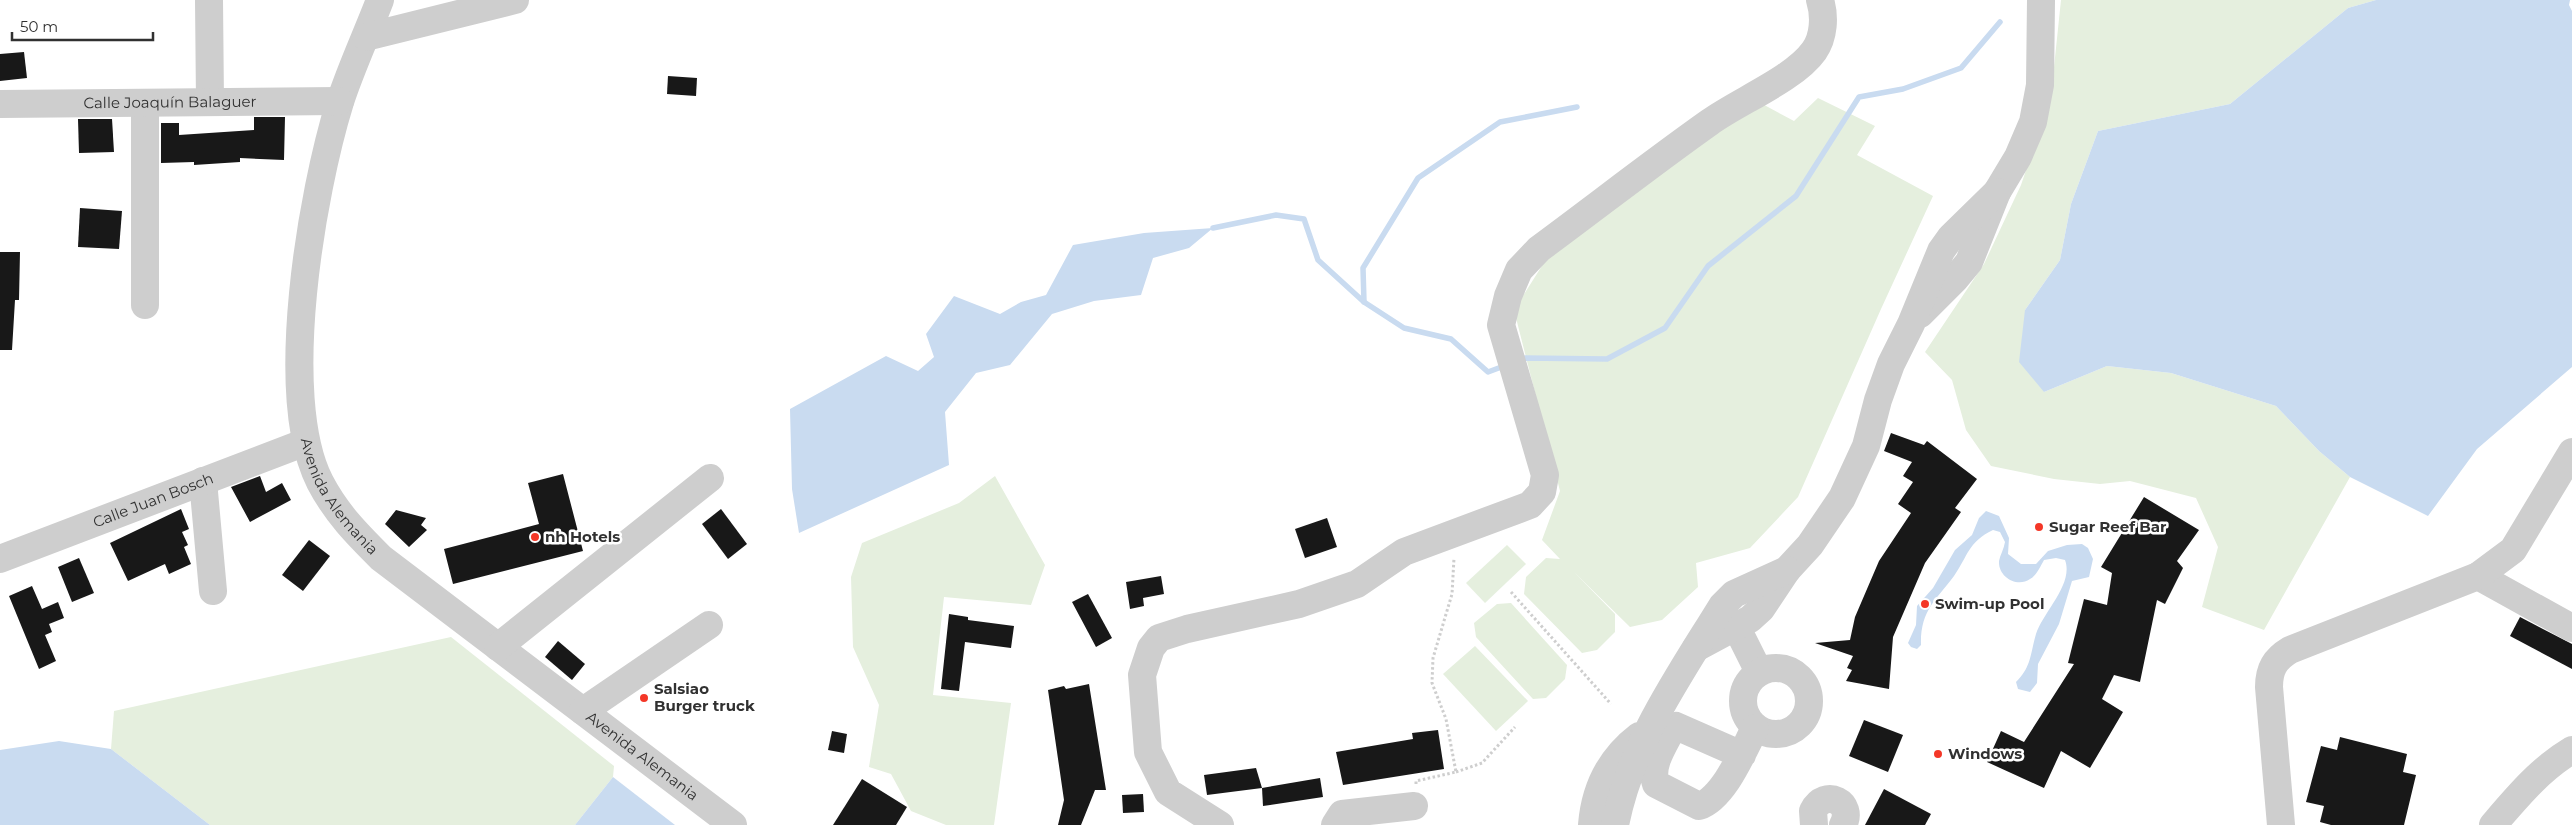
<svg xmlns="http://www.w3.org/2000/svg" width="2572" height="825" font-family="Montserrat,sans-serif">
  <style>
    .green { fill: #e5efde }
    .water { fill: #c9dbf0 }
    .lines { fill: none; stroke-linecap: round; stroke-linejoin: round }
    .stream { stroke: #c9dbf0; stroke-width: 5.5 }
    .building { fill: #181818 }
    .path { stroke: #cecece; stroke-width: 3; stroke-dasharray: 2.5 2.5; stroke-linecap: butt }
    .minor { stroke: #cecece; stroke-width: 28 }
    .poi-dot { fill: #f43727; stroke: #fff; stroke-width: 2 }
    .labels { text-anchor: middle; stroke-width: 5; stroke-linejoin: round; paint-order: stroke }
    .street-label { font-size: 15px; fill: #313131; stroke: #fff }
    .poi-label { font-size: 15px; font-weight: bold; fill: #313131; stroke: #fff; text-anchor: start }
  </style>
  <rect width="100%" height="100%" fill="#fff"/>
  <g class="green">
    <path d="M2061,0H2376L2348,8L2230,104L2098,131L2071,204L2060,260L2025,310L2044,392L2107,366L2171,373L2276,406L2319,451L2350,477L2264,630L2202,607L2218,547L2196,498L2130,481L2100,484L2054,479L1991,466L1966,430L1952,380L1925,352L1984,264L2021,185L2051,96Z"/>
    <path d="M1818,98L1875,126L1857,155L1933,196L1881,309L1798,497L1750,548L1696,563L1698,587L1662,620L1630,627L1574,572L1615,614V632L1597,650L1582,653L1524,594L1526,577L1546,558L1560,559L1542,540L1560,491L1514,310L1545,261L1755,100L1794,121Z"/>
    <path d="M995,476L1045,565L1031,605L944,597L933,695L1011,703L994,825H946L911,811L891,774L869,767L879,705L853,647L851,577L862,543L959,503Z"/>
    <path d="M1507,545L1526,564L1485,603L1466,583Z"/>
    <path d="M1511,603L1567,665L1565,679L1546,698L1533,699L1476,637L1474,623L1497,604Z"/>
    <path d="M451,637L614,766L613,777L575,825H210L111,749L114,711Z"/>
    <path d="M1475,646L1528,701L1496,731L1443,674Z"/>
  </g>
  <g class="water">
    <path d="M2376,0H2570L2569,5L2572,11V367L2477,449L2428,516L2350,477L2319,451L2276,406L2171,373L2107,366L2044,392L2019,362L2025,310L2060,260L2071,204L2098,131L2230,104L2348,8Z"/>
    <path d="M1213,228L1189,248L1153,258L1141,295L1094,301L1052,314L1010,365L976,373L945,412L949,465L799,533L792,489L790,409L886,356L918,371L934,357L926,334L954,296L1000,314L1021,302L1046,295L1073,245L1144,233Z"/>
    <path d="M1986,511L1999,516L2009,538L2008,554L2021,564H2036L2048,551L2067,545L2082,544L2088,548L2093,559L2089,577L2072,581L2059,624L2038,664L2037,683L2030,692L2018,689L2016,682C2032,666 2030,654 2036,634C2043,612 2074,584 2065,560L2056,558L2044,560C2040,567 2037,575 2030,579C2017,588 1998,577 1999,561C2000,555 2004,549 2005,542L2000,532L1993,530C1968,542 1968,556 1954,576C1936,600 1920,611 1921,645L1917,649L1911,647L1908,643L1916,625L1917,606L1933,588L1955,550L1972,535L1979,518Z"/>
    <path d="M59,741L111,749L210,825H0V750Z"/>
    <path d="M613,777L675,825H575Z"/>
  </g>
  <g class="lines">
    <g class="stream">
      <path d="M1213,228L1276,215L1304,219L1318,260L1364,302L1404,328L1451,339L1488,372L1504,366"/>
      <path d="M1364,302L1363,268L1418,178L1500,122L1577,107"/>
      <path d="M1518,361L1525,358L1607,359L1665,328L1708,266L1796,196L1859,97L1903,89L1961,68L2000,22"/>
    </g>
  </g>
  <g class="building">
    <path d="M24,52L27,78L0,81V54Z"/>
    <path d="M668,76L697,78L696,96L667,94Z"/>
    <path d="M254,117H285L284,160L240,158V162L194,165V162L161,163V123H179V135L254,130Z"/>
    <path d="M78,119H112L114,152L79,153Z"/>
    <path d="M80,208L122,211L119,249L78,247Z"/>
    <path d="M0,252H20L19,300H15L12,350H0Z"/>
    <path d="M1891,433L1924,445L1927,441L1977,479L1955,508L1961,512L1925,563L1893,637L1889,689L1846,681L1852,670L1847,668L1853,656L1815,643L1850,640L1855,617L1879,561L1911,513L1898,504L1913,482L1903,476L1912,462L1884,451Z"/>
    <path d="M563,474L583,551L453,584L444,549L539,524L528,483Z"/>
    <path d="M260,476L266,492L282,483L291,500L250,522L231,487Z"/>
    <path d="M2144,497L2199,530L2177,561L2183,568L2165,604L2157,600L2140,682L2114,675L2102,699L2123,712L2090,768L2061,751L2044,788L1987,762L2001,731L2024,742L2074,664L2068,663L2084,599L2107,605L2112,573L2101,567Z"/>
    <path d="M181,509L189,529L182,532L188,545L184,547L191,564L169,574L165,564L128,581L110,543Z"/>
    <path d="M721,509L747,544L728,559L702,524Z"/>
    <path d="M396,510L426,518L421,525L427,530L409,547L385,524Z"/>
    <path d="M1327,518L1337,547L1305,558L1295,529Z"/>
    <path d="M309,540L330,556L303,591L282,575Z"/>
    <path d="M79,558L94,593L72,602L58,567Z"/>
    <path d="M1161,576L1164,594L1143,598L1144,606L1130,609L1126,582Z"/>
    <path d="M32,586L42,609L58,602L64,618L49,624L52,632L45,635L56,661L39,669L9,596Z"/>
    <path d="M1088,594L1112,638L1096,647L1072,602Z"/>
    <path d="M949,614L968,617V620L1014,626L1011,648L965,642L959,691L941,689Z"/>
    <path d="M2520,617L2572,644V669L2510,636Z"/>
    <path d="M558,641L585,664L572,680L545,657Z"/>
    <path d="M1089,684L1106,790H1095L1081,825H1058L1064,800L1048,690L1064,686L1066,689Z"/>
    <path d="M1864,720L1903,735L1888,772L1849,756Z"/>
    <path d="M1438,730L1444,769L1343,785L1336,752L1413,739L1412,733Z"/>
    <path d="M832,731L847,734L844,753L828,750Z"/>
    <path d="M2340,737L2407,754L2403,772L2416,775L2404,825H2331L2320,822L2324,806L2306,802L2321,746L2337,750Z"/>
    <path d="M1256,768L1262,788L1207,795L1204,775Z"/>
    <path d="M1320,778L1323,797L1263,806L1262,788Z"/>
    <path d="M862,779L907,807L896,825H833Z"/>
    <path d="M1884,789L1931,814L1925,825H1865Z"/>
    <path d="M1143,794L1144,812L1123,813L1122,795Z"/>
  </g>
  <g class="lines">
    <g class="path">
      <path d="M1511,592L1611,704"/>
      <path d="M1456,772L1482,763L1515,727"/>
      <path d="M1416,784V781L1456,772L1446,719L1432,683L1433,658L1452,594L1454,558"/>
    </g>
    <g class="minor">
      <path d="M209,0L210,102"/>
      <path id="s1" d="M380,0C367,34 351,68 340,102C312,192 276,396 320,482C336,513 357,534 381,558L733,825"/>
      <path d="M366,37L515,0"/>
      <path d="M145,103V305"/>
      <path id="s2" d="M0,104L340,101"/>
      <path d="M1920,314L1955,279L1969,262L1997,192L2018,157L2033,122L2040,85L2041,0"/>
      <path d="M203,481L213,591"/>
      <path id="s3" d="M0,559L306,442"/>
      <path d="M2478,576L2572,628"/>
      <path d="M1737,628L1759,672"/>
      <path d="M498,647L710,478"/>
      <path d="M1696,648L1750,619L1761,609L1787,570L1810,545L1842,498L1866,446L1878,400L1891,364L1911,324L1941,251L1951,237L1997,192"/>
      <circle cx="1776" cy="701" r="33"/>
      <path d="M583,711L709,625"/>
      <path d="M1742,755L1676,726L1672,729C1664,745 1649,766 1656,784L1699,806C1724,798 1743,751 1755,728"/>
      <path d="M1220,825L1168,792L1148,752L1142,675L1151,648L1159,638L1187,629L1299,604L1357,584L1404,552L1530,505L1542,492L1545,475L1501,325L1508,296L1519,270L1539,249C1596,207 1652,163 1710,122C1739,101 1794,79 1814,51C1824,37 1825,16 1820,0"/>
      <path d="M1335,825L1342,814L1414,806"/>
      <path d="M1592,825C1595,788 1609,759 1639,736"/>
      <path d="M1615,825C1631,743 1679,676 1722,606L1734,594L1787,570"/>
      <path d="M1814,825L1813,811C1825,787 1855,803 1843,825"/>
      <path d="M2281,825L2269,687C2269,669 2275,659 2290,650L2478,576L2513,550L2572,452"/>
      <path d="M2493,825C2517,797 2540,769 2572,750"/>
    </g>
  </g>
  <g class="poi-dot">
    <circle cx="2039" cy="527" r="5"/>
    <circle cx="535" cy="537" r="5"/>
    <circle cx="1925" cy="604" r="5"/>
    <circle cx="644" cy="698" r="5"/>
    <circle cx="1938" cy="754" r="5"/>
  </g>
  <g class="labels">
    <g class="street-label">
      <text dy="5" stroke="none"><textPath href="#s2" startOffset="170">Calle Joaquín Balaguer</textPath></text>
      <text dy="5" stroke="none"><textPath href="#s1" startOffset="518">Avenida Alemania</textPath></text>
      <text dy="5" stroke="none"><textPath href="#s3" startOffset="164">Calle Juan Bosch</textPath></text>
      <text dy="5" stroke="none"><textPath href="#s1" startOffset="922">Avenida Alemania</textPath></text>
    </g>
    <g class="poi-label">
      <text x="2049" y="532">Sugar Reef Bar</text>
      <text x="545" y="542">nh Hotels</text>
      <text x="1935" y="609">Swim-up Pool</text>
      <text x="654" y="694">Salsiao<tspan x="654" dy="17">Burger truck</tspan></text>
      <text x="1948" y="759">Windows</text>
    </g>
  </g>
  <path d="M12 32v8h141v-8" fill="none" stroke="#313131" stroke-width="2.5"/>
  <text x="20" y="32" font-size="15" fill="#313131" stroke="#ffffff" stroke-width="4" paint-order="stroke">50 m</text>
</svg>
